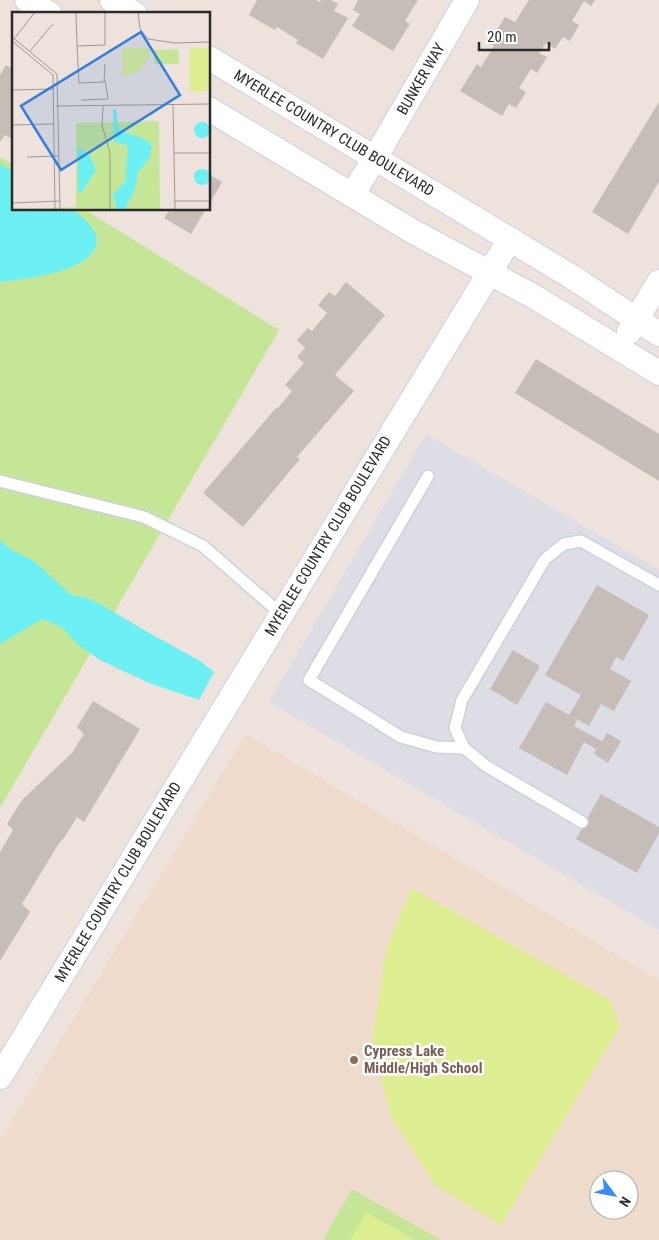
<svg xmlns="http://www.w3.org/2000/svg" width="659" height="1240" font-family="'Roboto Condensed',sans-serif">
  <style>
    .industrial { fill: #dddde5 }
    .education { fill: #efdbcb; fill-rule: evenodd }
    .green { fill: #c5e697 }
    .pitch { fill: #dded92 }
    .water { fill: #6cf0f3 }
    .building { fill: #c6bdb8 }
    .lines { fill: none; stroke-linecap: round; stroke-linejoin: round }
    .service-casing { stroke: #cad2dd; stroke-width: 14 }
    .minor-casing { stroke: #cad2dd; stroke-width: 26 }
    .service { stroke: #fff; stroke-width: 11 }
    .minor { stroke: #fff; stroke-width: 24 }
    .education-dot { fill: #8d6e63; stroke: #fff; stroke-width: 2 }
    .labels { text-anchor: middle; stroke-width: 5; stroke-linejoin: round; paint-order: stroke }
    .street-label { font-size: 15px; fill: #2b2b2b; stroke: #fff }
    .education-label { font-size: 15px; font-weight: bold; fill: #785e54; stroke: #fff; text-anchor: start }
    .inset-road { fill: none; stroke: #9f9995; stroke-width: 1 }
    .view { fill: #357edf; fill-opacity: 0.15; stroke: #357edf; stroke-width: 2.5 }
    .inset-edge { fill: none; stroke: #2b2b2b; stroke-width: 2.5 }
  </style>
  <rect width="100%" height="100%" fill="#ede2dc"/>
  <path class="industrial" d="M426,434L659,570V930L269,702Z"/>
  <path class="education" d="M246,734L659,980V1240H0V1140ZM599,1180H629V1210H599Z"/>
  <g class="green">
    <path d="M0,157L14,165V209H84L279,330L0,808Z"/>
    <path d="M352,1189L441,1240H323Z"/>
  </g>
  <g class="pitch">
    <path d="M411,888L610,1000L620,1026L501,1225L435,1185L392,1119L372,1042L386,950Z"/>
    <path d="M366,1212L415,1240H350Z"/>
  </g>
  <g class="water">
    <path d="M0,164L14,172V209H73C80,216 94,226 96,235C104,272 23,279 0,282Z"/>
    <path d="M0,540L10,549L34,561L71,595L85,597L100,604L144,630L200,661L214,672L199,700L149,683L100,660L77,644L62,627L42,619L0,644Z"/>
  </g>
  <g class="building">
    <path d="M257,0H316L320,2L321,0H331L338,4L334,11L348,18L323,59L296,43L298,40L277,27L275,30L249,15Z"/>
    <path d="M358,0H418L405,21L410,24L393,51L352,26L360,14L353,10Z"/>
    <path d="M529,0H595L591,6L584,1L572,21L579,25L570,41L563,37L555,49L546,43L539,53L547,57L537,73L531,69L519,88L526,92L516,108L509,104L502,116L460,91L477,64L481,67L494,46L489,43L505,17L515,22Z"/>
    <path d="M6,65L14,70V140L5,135L0,142V75Z"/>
    <path d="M659,102V182L628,234L592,212Z"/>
    <path d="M209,174L222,182L209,205Z"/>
    <path d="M170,209H206L191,234L164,218Z"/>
    <path d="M346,282L385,315L335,375L354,391L297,457L300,459L243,527L203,493L276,408L277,409L292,391L285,385L304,363L297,357L305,348L297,340L308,328L312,331L327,313L318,305L329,292L335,296Z"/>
    <path d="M536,359L659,434V481L515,393Z"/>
    <path d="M597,585L649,615L623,661L616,657L610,669L631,681L614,711L601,704L589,726L571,716L577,720L574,726L602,741L607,733L621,741L608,763L594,754L596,749L584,742L567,775L519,748L546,702L569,715L581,695L545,675Z"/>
    <path d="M513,650L540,666L517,705L490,689Z"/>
    <path d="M93,701L140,729L84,822L77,817L64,838L59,843L22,904L30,912L0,961V852L13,830L7,824L22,800L72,753L84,734L77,727Z"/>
    <path d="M601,794L659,827V833L637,873L576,839Z"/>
  </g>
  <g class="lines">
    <defs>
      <g id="service">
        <path d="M428,476L309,680L401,737L437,747L464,748"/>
        <path d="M0,481L144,517L203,546L281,614"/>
        <path d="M582,822L486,766L464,748L455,728L462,700L545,559L564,544L581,541L659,585"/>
      </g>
      <g id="minor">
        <path d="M27,0L50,14"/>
        <path d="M112,0L135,14"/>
        <path d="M209,58L572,277L659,334"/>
        <path d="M209,109L412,231L533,296L659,373"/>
        <path d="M352,195L375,158L467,0"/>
        <path d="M629,332L659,282"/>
        <path d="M0,1077L510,239"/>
      </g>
    </defs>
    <use href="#service" class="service-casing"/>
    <use href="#minor" class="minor-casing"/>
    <use href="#service" class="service"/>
    <use href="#minor" class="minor"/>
  </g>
  <circle class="education-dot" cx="354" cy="1060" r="5"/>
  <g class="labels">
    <g class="street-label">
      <text transform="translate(421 79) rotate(-60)" y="5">BUNKER WAY</text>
      <text transform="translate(334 133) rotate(31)" y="5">MYERLEE COUNTRY CLUB BOULEVARD</text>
      <text transform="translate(328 536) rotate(-59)" y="5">MYERLEE COUNTRY CLUB BOULEVARD</text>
      <text transform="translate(118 882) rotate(-59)" y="5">MYERLEE COUNTRY CLUB BOULEVARD</text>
    </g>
    <g class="education-label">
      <text x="364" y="1056">Cypress Lake<tspan x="364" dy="17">Middle/High School</tspan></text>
    </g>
  </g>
  <g transform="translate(12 12)">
    <rect width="198" height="198" fill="#ede2dc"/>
    <path d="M166,37L167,52H142V38ZM147,109L148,197H6L64,195V111Z" fill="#c5e697"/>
    <path d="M110,36H137V45L127,59L110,65ZM180,36H197V79L178,80L177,39Z" fill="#dded92"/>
    <path d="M101,97H104L106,117L136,129L140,135L137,147L126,160L123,177L113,197H105L101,182L113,170L116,137L115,133L102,130ZM182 118a8 8 0 1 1 16 0a8 8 0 1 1-16 0ZM66,135L78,144L84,158L69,181L66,179ZM182 165a8 8 0 1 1 16 0a8 8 0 1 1-16 0Z" fill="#6cf0f3"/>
    <path class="inset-road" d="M64,0L65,34L93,33V0M126,0L128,17L136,27L163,31L198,30M0,25L45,62L48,197M2,27L23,0M0,29L41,63L43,197M65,34L67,71L92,70L93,52M18,39L41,12M0,78L42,77M69,88L96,87L93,68M161,93L163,197M44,94L198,92M91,94L90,113L98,141V197M0,113L42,112M162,141H198M15,145L47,144M163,189H198M0,191L48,189"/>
    <path class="view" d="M129,20L168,83L49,158L9,94Z"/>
    <rect width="198" height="198" class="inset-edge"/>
  </g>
  <g transform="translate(614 1195) rotate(122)"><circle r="24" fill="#ffffff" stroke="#aaaaaa"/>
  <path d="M0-4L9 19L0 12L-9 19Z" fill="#378dff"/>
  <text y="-8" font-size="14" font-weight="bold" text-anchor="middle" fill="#2b2b2b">N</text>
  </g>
  <path d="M479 42v8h70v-8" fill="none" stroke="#2b2b2b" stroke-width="2.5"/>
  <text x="487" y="42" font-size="15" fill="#2b2b2b" stroke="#ffffff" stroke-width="4" paint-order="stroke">20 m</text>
</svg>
